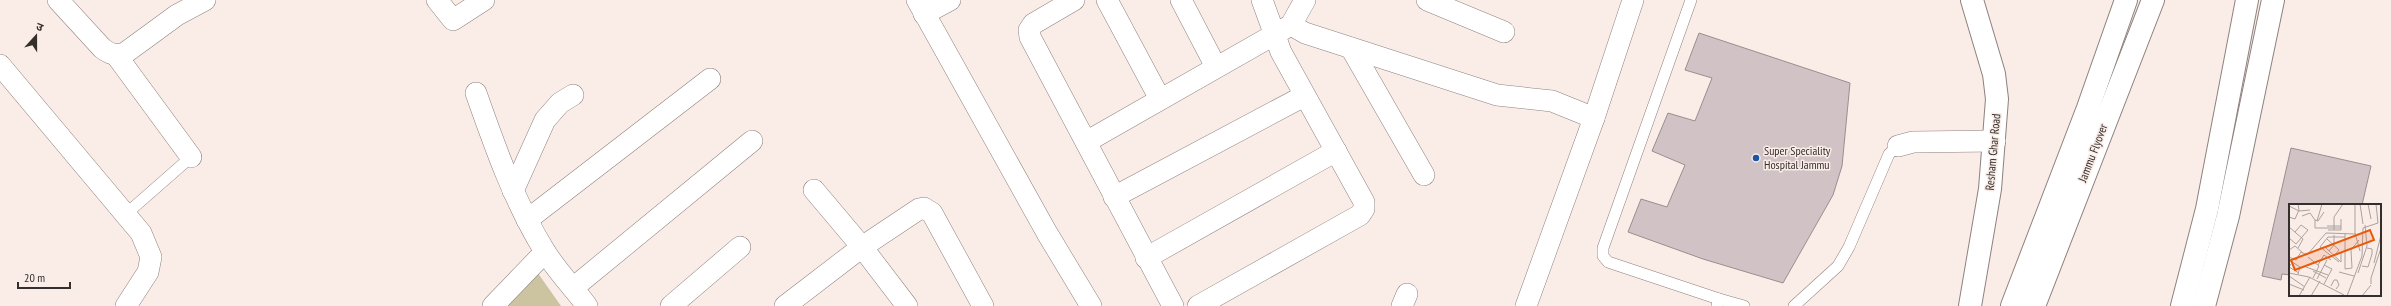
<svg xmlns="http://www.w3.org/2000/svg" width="2391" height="306" font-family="'PT Sans Narrow','Noto Sans Devanagari',sans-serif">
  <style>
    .green { fill: #ccc4a1 }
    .building { fill: #d1c3c5; stroke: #9b8d8e }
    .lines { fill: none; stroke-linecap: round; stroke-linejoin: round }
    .service-casing { stroke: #8e827e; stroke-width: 12 }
    .minor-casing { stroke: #8e827e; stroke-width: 22 }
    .tertiary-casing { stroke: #8e827e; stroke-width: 24 }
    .primary-casing { stroke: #8e827e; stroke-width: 24 }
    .service { stroke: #fff; stroke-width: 11 }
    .minor { stroke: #fff; stroke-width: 21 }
    .tertiary { stroke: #fff; stroke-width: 22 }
    .primary { stroke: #fff; stroke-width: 22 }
    .poi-dot { fill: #1954a5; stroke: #faede8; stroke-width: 1.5 }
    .labels { text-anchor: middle; stroke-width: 3; stroke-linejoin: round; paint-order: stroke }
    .poi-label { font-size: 12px; fill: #342f2d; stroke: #faede8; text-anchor: start }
    .street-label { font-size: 12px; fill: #342f2d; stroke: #faede8 }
    .inset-road { fill: none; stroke: #aba19d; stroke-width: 1 }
    .view { fill: #e8590c; fill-opacity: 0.15; stroke: #e8590c; stroke-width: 2 }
    .inset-edge { fill: none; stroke: #342f2d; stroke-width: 2 }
  </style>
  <rect width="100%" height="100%" fill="#faede8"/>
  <path class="green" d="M528,259L561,306H484Z"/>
  <g class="building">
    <path d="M1699,33L1850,83L1842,166L1833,195L1783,283L1703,259L1628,232L1641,199L1667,207L1685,165L1652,151L1668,113L1695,121L1712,78L1685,70Z"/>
    <path d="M2291,148L2371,166L2362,205H2290V275L2282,274L2281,280L2262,276Z"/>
  </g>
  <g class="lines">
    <defs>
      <g id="service">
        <path d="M1691,0L1603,248V256L1608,262L1719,299"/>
        <path d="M126,214L191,157"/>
        <path d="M1717,305L1719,299L1744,306"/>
        <path d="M1794,306L1838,266L1849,247L1889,154L1898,146"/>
      </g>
      <g id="minor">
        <path d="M58,0L102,48C110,54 115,56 125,53L177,15L205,0"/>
        <path d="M437,0L453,20L484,0"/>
        <path d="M917,0L1047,233L1091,306"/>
        <path d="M1074,0L1033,24L1029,30L1030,37L1173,306"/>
        <path d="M1107,0L1160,99"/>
        <path d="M1181,0L1216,67"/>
        <path d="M1427,0L1504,32"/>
        <path d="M924,14L950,0"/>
        <path d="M1291,25L1305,33L1497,95L1552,101L1594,118"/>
        <path d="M1351,48L1424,175"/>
        <path d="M116,55L191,157"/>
        <path d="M0,65L141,233L151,257L148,272L126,306"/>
        <path d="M476,93C495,147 514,201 544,250C556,270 573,287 587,306"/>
        <path d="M1086,142L1291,25L1305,0"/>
        <path d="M1898,146L1913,142L1995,141"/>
        <path d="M814,190L862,247L907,306"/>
        <path d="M513,191L545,120L560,103L573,95"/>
        <path d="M1114,197L1304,96"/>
        <path d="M527,220L710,79"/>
        <path d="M1146,258L1336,151"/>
        <path d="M573,288L752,141"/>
        <path d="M493,306L545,252"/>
        <path d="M671,306L740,247"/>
        <path d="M785,306L862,247L919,209L924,208L932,213L983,306"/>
        <path d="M1198,306L1360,215L1364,209V202L1281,52L1262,0"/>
        <path d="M1402,306L1407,294"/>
        <path d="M1526,306L1594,118L1633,0"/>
      </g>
      <path id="tertiary" d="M1970,306L1990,189L1997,99L1994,74L1972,0"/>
      <g id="primary">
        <path d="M2012,306L2088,108L2126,0"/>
        <path d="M2034,306L2153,0"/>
        <path d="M2182,306L2207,209L2247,0"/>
        <path d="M2204,306L2228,216L2273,0"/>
      </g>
    </defs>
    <use href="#service" class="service-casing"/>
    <use href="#minor" class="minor-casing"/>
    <use href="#tertiary" class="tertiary-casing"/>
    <use href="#primary" class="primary-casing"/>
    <use href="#service" class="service"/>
    <use href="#minor" class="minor"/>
    <use href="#tertiary" class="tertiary"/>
    <use href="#primary" class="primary"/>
  </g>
  <circle class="poi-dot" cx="1756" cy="158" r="4"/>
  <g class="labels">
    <g class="poi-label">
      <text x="1764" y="155">Super Speciality<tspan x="1764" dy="14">Hospital Jammu</tspan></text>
    </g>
    <g class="street-label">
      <text transform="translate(1993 152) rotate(-85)" y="4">Resham Ghar Road</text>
      <text transform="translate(2093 153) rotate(-69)" y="4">Jammu Flyover</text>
    </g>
  </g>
  <g transform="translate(2289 204)">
    <rect width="92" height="92" fill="#faede8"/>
    <path class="inset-road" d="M66,0V29L71,47M71,0L74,20M79,0L82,15M0,2L10,7L21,6M35,8L29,17L26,16V24H52M13,12L21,9L26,16M0,13L6,15L10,6L9,0M28,17L33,0M38,22H52M0,23L14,35L9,44M39,26H52V15M45,26V13L54,0M56,29V65L63,64L62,46L70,36M0,34L7,40L19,26L12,21L6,28M38,35L50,46L45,52M38,42L37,44L52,58V48M0,46L6,42L14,49M40,47L45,41V31M0,53L7,56L12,48L18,51L37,29L67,30M19,53L30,62L24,74M0,56L11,63L9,70M50,58L31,43L39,33H56M85,59L92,31M2,60L0,63L10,69M29,61L35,51L42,56M35,61L43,65L35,80M73,62L79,63L83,50V45L78,44M17,63L39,71M24,67L37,74M50,68L65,72M0,69L20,73L55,91M69,69L78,42L76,21M0,72L16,83M28,75L38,56M0,80L15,86M82,80V74L92,44M42,82L45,76H48L50,81L47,85M10,92L21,73M22,92L31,77M58,92L73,52L74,24L89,19L87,0M73,92L82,81"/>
    <path class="view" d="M81,26L85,36L6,66L2,56Z"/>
    <rect width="92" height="92" class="inset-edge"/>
  </g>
  <g transform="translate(36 36) rotate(21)" stroke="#faede8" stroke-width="3" paint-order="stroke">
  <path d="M0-3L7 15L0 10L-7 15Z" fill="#342f2d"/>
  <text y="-6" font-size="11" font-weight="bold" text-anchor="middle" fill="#342f2d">उ</text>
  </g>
  <path d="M18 282v6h52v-6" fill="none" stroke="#342f2d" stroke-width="2"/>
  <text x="24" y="282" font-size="12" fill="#342f2d" stroke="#faede8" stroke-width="3" paint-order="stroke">20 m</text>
</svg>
